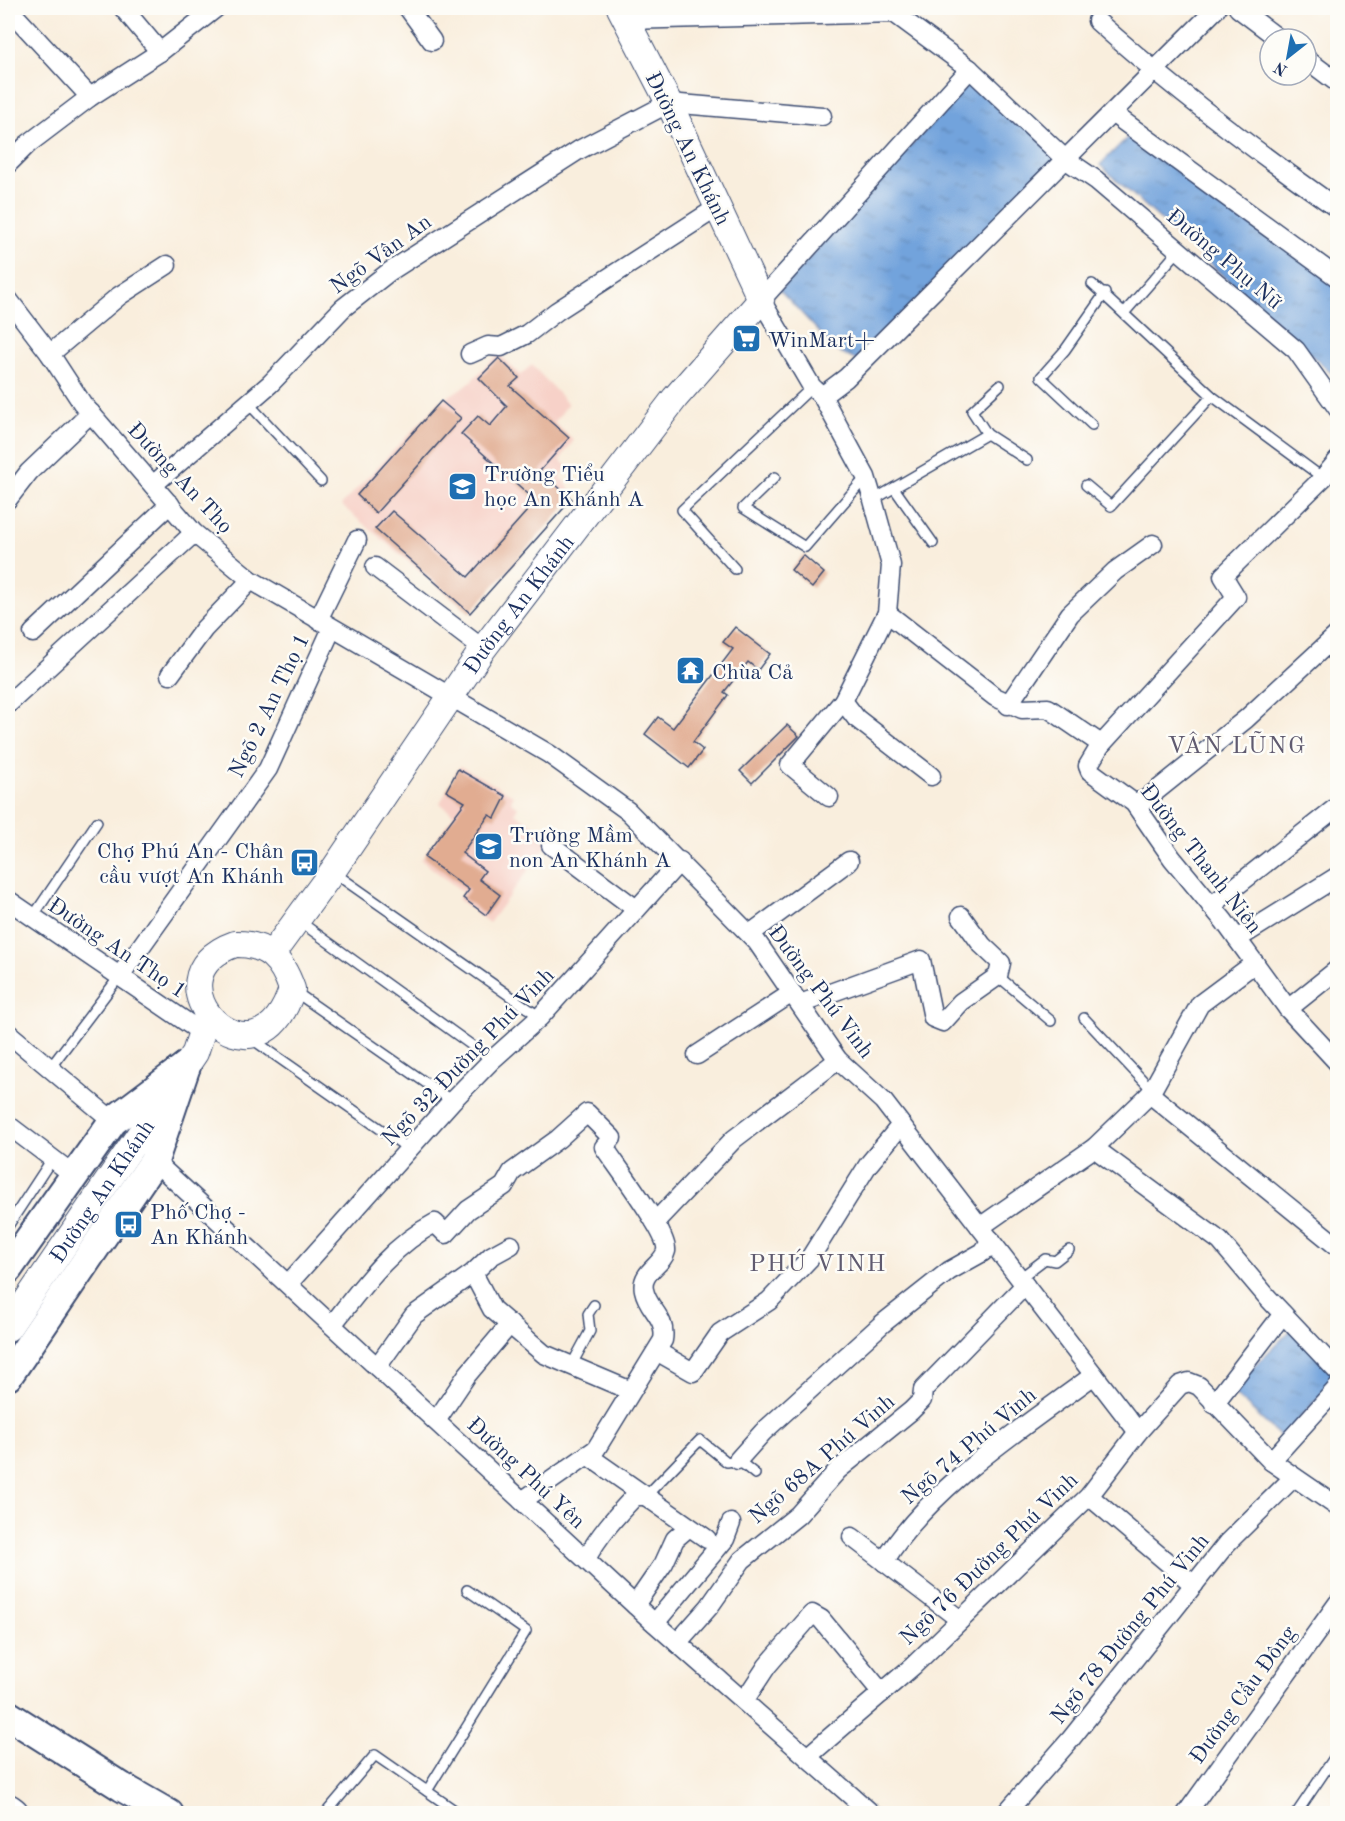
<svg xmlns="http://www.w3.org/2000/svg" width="1345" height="1821" font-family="'Old Standard TT',serif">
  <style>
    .built { fill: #f7d1c8 }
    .water { fill: url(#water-ripples); stroke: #46699d; stroke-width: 1.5 }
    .building { fill: #e1ac91 }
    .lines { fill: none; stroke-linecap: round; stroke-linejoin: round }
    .lane-casing { stroke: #3c4c71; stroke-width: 12 }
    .street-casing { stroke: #3c4c71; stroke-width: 21 }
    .secondary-casing { stroke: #3c4c71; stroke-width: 28 }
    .primary-casing { stroke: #3c4c71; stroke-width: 32 }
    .highway-casing { stroke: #3c4c71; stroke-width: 36 }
    .lane { stroke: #fff; stroke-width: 9 }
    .street { stroke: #fff; stroke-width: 18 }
    .secondary { stroke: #fff; stroke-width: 26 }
    .primary { stroke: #fff; stroke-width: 28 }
    .highway { stroke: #fff; stroke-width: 33 }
    .labels { text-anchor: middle; stroke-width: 5; stroke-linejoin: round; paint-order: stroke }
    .street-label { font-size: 22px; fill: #1b2f5e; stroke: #fdfcf7 }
    .poi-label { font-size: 22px; fill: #1b2f5e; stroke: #fdfcf7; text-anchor: start }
    .neighbourhood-label { font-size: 24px; letter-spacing: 1.5px; fill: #605b70; stroke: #fdfcf7 }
  </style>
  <defs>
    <pattern id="water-ripples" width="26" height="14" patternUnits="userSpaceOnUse" patternTransform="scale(1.5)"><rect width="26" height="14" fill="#72a3dc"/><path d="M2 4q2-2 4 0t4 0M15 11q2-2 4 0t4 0" fill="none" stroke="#5d85b6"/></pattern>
  </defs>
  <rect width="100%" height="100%" fill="#fdfcf7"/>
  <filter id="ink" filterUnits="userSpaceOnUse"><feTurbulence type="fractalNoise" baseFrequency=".0167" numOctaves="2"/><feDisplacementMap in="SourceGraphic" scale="12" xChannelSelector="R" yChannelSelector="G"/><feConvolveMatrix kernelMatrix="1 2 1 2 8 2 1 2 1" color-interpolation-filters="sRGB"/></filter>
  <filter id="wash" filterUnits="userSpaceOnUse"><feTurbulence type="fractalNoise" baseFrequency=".008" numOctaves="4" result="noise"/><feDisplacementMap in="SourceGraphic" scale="24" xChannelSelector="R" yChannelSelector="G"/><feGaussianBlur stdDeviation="1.35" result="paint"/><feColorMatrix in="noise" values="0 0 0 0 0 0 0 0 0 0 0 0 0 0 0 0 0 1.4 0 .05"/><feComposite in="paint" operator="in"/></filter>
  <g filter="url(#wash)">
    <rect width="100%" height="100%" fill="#f9eedd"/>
    <g class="built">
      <path d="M499,353L520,375L532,365L568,404L554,423L574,440L560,460L568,467L560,477L575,495L470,613L341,505L441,401L468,384Z"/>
      <path d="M460,766L513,795L511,802L518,806L515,813L552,838L489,923L458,899L463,892L421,860L454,815L440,803Z"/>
    </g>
    <g class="water">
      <path d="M974,77L1057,149L1055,168L856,360L837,351L780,290Z"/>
      <path d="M1134,131L1337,283V378L1100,165Z"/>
      <path d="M1293,1328L1337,1377L1282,1438L1230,1390Z"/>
    </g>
    <g id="blocks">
      <g class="building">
        <path d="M499,358L519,378L510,386L569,438L540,471L572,499L470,613L375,529L392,511L468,577L536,501L461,434L478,416L490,426L507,406L479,378Z"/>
        <path d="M441,401L461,418L376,513L357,495Z"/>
        <path d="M803,555L824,573L812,588L791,570Z"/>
        <path d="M735,627L770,654L758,670L748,662L724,692L728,695L693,742L703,750L689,768L645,734L658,717L673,728L733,649L723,642Z"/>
        <path d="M787,725L799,736L752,783L740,771Z"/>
        <path d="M458,769L506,796L495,818L489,815L462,853L485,871L479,879L500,895L486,915L463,898L469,890L424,857L465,802L446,791Z"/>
      </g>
    </g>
  </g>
  <g filter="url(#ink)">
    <use href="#blocks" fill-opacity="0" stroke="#3c4c71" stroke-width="1.5"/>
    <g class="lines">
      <defs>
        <g id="lane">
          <path d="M1092,284L1212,396L1323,478"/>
          <path d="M1125,312L1179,250"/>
          <path d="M248,403L321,481"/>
          <path d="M1092,425L1041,377L1065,350L1105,293"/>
          <path d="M987,434L1027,460"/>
          <path d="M775,477L743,508L805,547L866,477"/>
          <path d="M1086,485L1111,506L1212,396"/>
          <path d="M894,488L933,543"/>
          <path d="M873,500L987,434L972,411L1000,385"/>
          <path d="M735,569L682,510L812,387"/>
          <path d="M333,872L540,1017"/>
          <path d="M32,918L97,822"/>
          <path d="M299,921L492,1060"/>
          <path d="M998,976L1051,1021"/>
          <path d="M294,991L452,1101"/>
          <path d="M1084,1018L1152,1090"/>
          <path d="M252,1039L409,1149"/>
          <path d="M50,1068L119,977"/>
          <path d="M8,1226L52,1159"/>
          <path d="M1020,1278L1045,1259L1055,1261L1069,1250"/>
          <path d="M571,1366L590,1331L588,1314L594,1305"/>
          <path d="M646,1496L700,1440L727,1462L738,1460L755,1474"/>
          <path d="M427,1791L526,1631L467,1590"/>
          <path d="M325,1814L375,1755L460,1814"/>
          <path d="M1296,1814L1338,1752"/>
        </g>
        <g id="street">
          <path d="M8,8L90,97"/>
          <path d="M123,8L160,52"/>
          <path d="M408,8L432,41"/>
          <path d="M1238,8L1279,39"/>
          <path d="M626,20L894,13L970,69L1065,159L1096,180L1296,350L1338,409"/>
          <path d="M1097,21C1173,89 1254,150 1338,209"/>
          <path d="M1306,59L1338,83"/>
          <path d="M1112,113L1338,278"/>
          <path d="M8,164L28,144L90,97L160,52L216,8"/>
          <path d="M8,299L50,354L82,403L194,533L251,580L549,754L628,811L757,942L838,1060L883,1101L1138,1432"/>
          <path d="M50,354L119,296L167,265"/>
          <path d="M470,354L488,346L501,347L527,334L557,311L718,207"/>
          <path d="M822,396L846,378L1217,8"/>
          <path d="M153,485L270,384L343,308L389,272L579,150L669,103L822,116"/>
          <path d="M8,499L29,472L91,413"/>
          <path d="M375,567L483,649"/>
          <path d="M887,613L995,697L1022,709L1048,708L1095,740L1100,746L1088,766L1090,771L1134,803L1172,858L1224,921L1288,1009L1338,1063"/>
          <path d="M318,620L357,540"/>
          <path d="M33,633L170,504"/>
          <path d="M170,675L204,629L251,580"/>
          <path d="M843,701L856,718L931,776"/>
          <path d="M8,704L194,533"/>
          <path d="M1008,705L1070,614L1115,571L1153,544"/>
          <path d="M1100,746L1236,597L1223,576L1323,478L1338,460"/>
          <path d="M829,797L790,765L843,701L887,613L891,565L873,500L866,477L822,396L812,387L761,300L970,69"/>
          <path d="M1134,803L1145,800L1246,719L1338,634"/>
          <path d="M551,845L636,909"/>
          <path d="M8,900L201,1032"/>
          <path d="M1211,906L1338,806"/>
          <path d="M750,934L849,861"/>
          <path d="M1237,939L1338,876"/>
          <path d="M119,977L268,769L332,628"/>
          <path d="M800,1004L921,960L933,1018L943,1022L961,1002L998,976L1001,963L982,945L961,916"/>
          <path d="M1288,1009L1338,969"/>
          <path d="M8,1033L113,1121"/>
          <path d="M697,1055L792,993"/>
          <path d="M1150,1094L1338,1247"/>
          <path d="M8,1125L74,1175"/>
          <path d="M1094,1148L1220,1241L1268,1298L1338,1372"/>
          <path d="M154,1161L650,1619L872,1814"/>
          <path d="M655,1222L734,1139L838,1060"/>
          <path d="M980,1227L1094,1148L1150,1094L1200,1004L1255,963"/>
          <path d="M473,1273L492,1309L544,1354L631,1391"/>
          <path d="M288,1284L452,1101L492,1060L540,1017L680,861"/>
          <path d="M332,1325C362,1287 391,1246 435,1223L446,1234L468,1210L504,1186L512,1172L558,1139L587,1113L612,1138L604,1147C615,1164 669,1234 666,1251C663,1265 640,1272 644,1290C648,1310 667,1317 663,1340L596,1449L522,1501"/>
          <path d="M658,1352L693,1372L720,1333L769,1301L810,1258L868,1165L901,1125"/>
          <path d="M377,1367L414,1315L473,1273L491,1256L511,1245"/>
          <path d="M1214,1404L1283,1314"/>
          <path d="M436,1421L467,1375L510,1324"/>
          <path d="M587,1455L707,1539"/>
          <path d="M738,1460L763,1432L882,1324L949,1271L983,1252L991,1240"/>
          <path d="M1271,1461L1338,1387"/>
          <path d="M1089,1496L1194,1585"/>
          <path d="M852,1537L959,1619"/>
          <path d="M586,1559C599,1535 616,1516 635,1496H646"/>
          <path d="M884,1562C929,1487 1024,1427 1094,1375"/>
          <path d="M635,1605L664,1563L675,1539L689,1527"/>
          <path d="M655,1623L725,1539L731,1523"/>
          <path d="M677,1643L709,1607L742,1560L798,1515L838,1470L911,1411L922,1400L923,1390L1025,1285"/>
          <path d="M744,1701L767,1666L812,1614L821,1619L882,1693"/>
          <path d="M807,1757L913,1666L1089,1496L1138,1432L1180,1385L1189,1382L1199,1386L1271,1461L1338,1507"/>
          <path d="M1005,1814L1070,1740L1227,1543L1294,1477"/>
          <path d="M1186,1814L1338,1603"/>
        </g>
        <g id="secondary">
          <path d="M235,944C267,943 282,960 292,989C257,1101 139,978 235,944Z"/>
          <path id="s1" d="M272,954L332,872L483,649L675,398L761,300L669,103L620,8"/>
          <path id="s2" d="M8,1328L195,1053L207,1016"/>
        </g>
        <g id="primary">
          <path d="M8,1269L113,1121L186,1066"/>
          <path d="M8,1376L154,1161L186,1066"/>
          <path d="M8,1715L122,1787L169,1814"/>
        </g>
        <path id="highway" d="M8,1811L12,1814"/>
      </defs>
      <use href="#lane" class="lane-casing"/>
      <use href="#street" class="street-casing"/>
      <use href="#secondary" class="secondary-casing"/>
      <use href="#primary" class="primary-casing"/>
      <use href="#highway" class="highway-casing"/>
      <use href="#lane" class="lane"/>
      <use href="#street" class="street"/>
      <use href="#secondary" class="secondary"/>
      <use href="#primary" class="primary"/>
      <use href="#highway" class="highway"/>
    </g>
  </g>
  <defs>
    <symbol id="supermarket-square" viewBox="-11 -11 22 22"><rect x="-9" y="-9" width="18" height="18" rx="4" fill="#1f6fb2" stroke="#fdfcf7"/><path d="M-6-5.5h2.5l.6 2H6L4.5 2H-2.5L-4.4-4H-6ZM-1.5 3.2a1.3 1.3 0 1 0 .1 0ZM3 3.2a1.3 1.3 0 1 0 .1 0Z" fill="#fff"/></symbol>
    <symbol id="school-square" viewBox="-11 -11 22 22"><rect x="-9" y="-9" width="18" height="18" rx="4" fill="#1f6fb2" stroke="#fdfcf7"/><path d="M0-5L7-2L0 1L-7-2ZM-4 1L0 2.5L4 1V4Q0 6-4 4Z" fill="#fff"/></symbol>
    <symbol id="temple-square" viewBox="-11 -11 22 22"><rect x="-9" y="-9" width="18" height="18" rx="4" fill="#1f6fb2" stroke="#fdfcf7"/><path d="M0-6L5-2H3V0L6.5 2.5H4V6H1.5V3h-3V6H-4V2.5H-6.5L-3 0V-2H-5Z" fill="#fff"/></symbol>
    <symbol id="bus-square" viewBox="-11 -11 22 22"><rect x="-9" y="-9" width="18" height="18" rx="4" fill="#1f6fb2" stroke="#fdfcf7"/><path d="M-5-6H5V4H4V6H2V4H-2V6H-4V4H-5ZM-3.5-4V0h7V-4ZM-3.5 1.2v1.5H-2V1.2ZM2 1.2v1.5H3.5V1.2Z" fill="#fff"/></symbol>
  </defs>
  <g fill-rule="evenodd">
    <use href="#supermarket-square" x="730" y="322" width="33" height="33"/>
    <use href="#school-square" x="446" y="470" width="33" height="33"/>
    <use href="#temple-square" x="674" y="654" width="33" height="33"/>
    <use href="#school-square" x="472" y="830" width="33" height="33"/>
    <use href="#bus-square" x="288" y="846" width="33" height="33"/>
    <use href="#bus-square" x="112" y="1208" width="33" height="33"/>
  </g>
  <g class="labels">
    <g class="street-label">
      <text transform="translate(689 148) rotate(64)" y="8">Đường An Khánh</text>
      <text transform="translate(380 253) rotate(-36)" y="8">Ngõ Vân An</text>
      <text transform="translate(1225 258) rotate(40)" y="8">Đường Phụ Nữ</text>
      <text transform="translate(181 477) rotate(47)" y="8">Đường An Thọ</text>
      <text dy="8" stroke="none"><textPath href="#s1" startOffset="428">Đường An Khánh</textPath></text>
      <text transform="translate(268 705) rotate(-64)" y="8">Ngõ 2 An Thọ 1</text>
      <text transform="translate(1202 858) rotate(52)" y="8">Đường Thanh Niên</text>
      <text transform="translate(118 947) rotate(34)" y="8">Đường An Thọ 1</text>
      <text transform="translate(822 991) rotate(53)" y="8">Đường Phú Vinh</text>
      <text transform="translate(467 1056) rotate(-46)" y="8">Ngõ 32 Đường Phú Vinh</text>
      <text dy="8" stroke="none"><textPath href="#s2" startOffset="166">Đường An Khánh</textPath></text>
      <text transform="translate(968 1445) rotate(-40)" y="8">Ngõ 74 Phú Vinh</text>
      <text transform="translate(821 1458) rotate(-41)" y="8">Ngõ 68A Phú Vinh</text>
      <text transform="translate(527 1472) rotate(43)" y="8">Đường Phú Yên</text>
      <text transform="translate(988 1558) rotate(-44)" y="8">Ngõ 76 Đường Phú Vinh</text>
      <text transform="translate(1129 1628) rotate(-51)" y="8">Ngõ 78 Đường Phú Vinh</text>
      <text transform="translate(1242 1694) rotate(-54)" y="8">Đường Cầu Đông</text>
    </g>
    <g class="poi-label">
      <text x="768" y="347">WinMart+</text>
      <text x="484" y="481">Trường Tiểu<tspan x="484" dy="25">học An Khánh A</tspan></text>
      <text x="712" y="679">Chùa Cả</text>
      <text x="509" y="842">Trường Mầm<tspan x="509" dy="25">non An Khánh A</tspan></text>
      <text x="284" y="858" text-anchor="end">Chợ Phú An - Chân<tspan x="284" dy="25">cầu vượt An Khánh</tspan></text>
      <text x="150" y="1219">Phố Chợ -<tspan x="150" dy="25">An Khánh</tspan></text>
    </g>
    <g class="neighbourhood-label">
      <text x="1237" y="753">VÂN LŨNG</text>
      <text x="818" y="1271">PHÚ VINH</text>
    </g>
  </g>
  <rect width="1345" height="1821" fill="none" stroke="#fdfcf7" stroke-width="30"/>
  <g transform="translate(1288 57) rotate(211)"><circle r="28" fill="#fdfcf7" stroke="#a3aaba" stroke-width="1.5"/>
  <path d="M0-4.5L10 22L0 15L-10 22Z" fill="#1f6fb2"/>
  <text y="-9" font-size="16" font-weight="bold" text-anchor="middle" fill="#1b2f5e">N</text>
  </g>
</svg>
